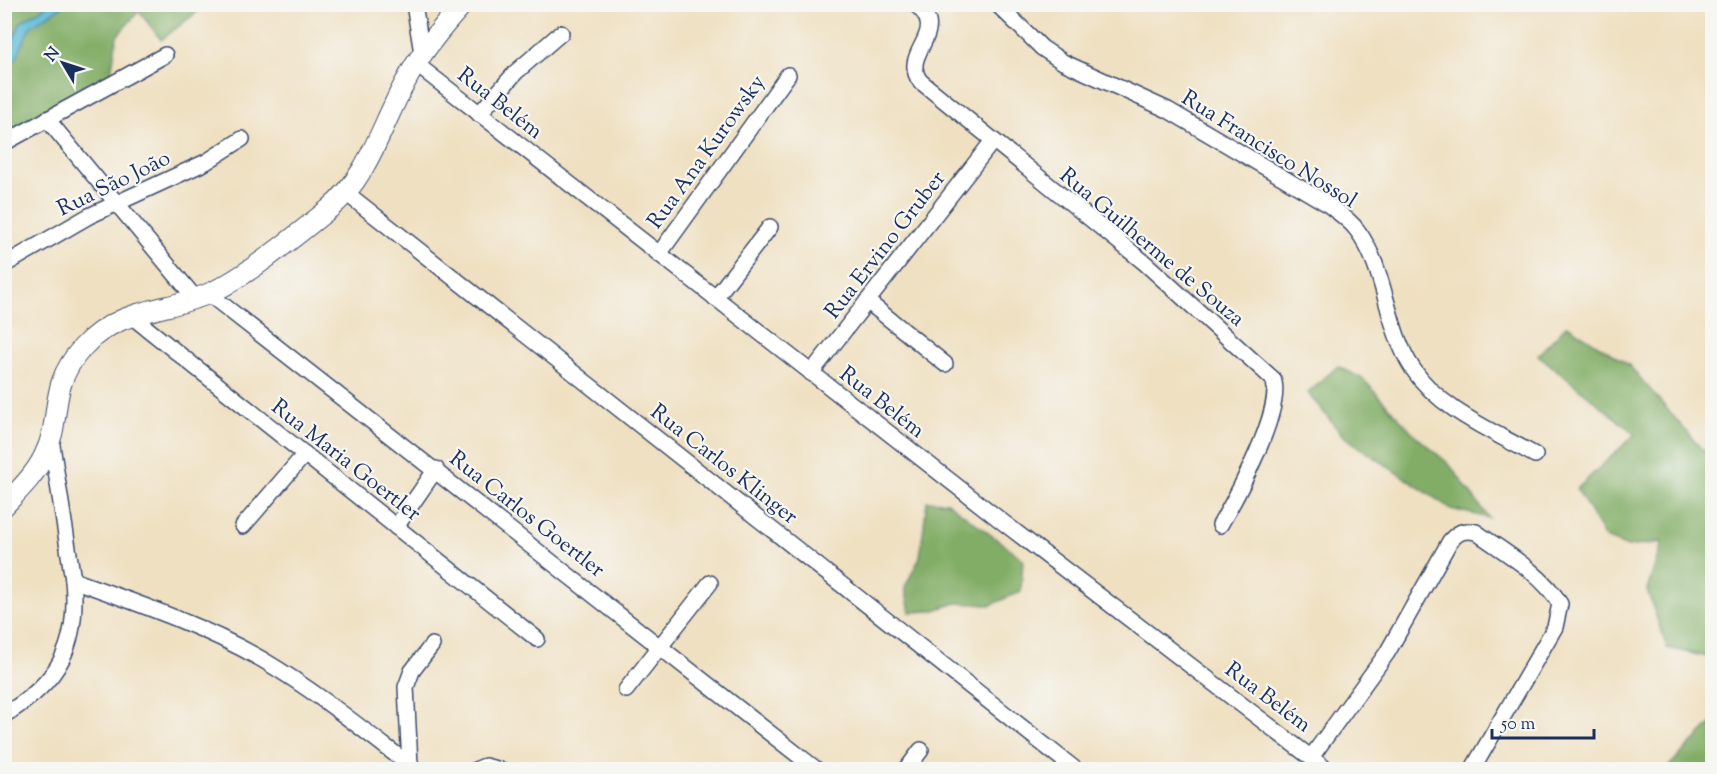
<svg xmlns="http://www.w3.org/2000/svg" width="1717" height="774" font-family="'Sorts Mill Goudy',serif">
  <style>
    .forest { fill: #82ad66; stroke: #4e6e62; stroke-width: 1.5 }
    .water { fill: #56b9d5; stroke: #38749a; stroke-width: 1.5 }
    .lines { fill: none; stroke-linecap: round; stroke-linejoin: round }
    .minor-casing { stroke: #3b4a6d; stroke-width: 18 }
    .tertiary-casing { stroke: #3b4a6d; stroke-width: 22 }
    .minor { stroke: #fff; stroke-width: 15 }
    .tertiary { stroke: #fff; stroke-width: 20 }
    .labels { text-anchor: middle; stroke-width: 4.5; stroke-linejoin: round; paint-order: stroke }
    .street-label { font-size: 22px; fill: #1b2f5e; stroke: #f6f6f2 }
  </style>
  <rect width="100%" height="100%" fill="#f6f6f2"/>
  <filter id="ink" filterUnits="userSpaceOnUse"><feTurbulence type="fractalNoise" baseFrequency=".0167" numOctaves="2"/><feDisplacementMap in="SourceGraphic" scale="12" xChannelSelector="R" yChannelSelector="G"/><feConvolveMatrix kernelMatrix="1 2 1 2 8 2 1 2 1" color-interpolation-filters="sRGB"/></filter>
  <filter id="wash" filterUnits="userSpaceOnUse"><feTurbulence type="fractalNoise" baseFrequency=".008" numOctaves="4" result="noise"/><feDisplacementMap in="SourceGraphic" scale="24" xChannelSelector="R" yChannelSelector="G"/><feGaussianBlur stdDeviation="1.35" result="paint"/><feColorMatrix in="noise" values="0 0 0 0 0 0 0 0 0 0 0 0 0 0 0 0 0 1.4 0 .05"/><feComposite in="paint" operator="in"/></filter>
  <g filter="url(#wash)">
    <rect width="100%" height="100%" fill="#efe0c1"/>
    <g class="forest">
      <path d="M5,5H48L21,22L5,58Z"/>
      <path d="M64,5H206L161,40L139,11L117,36L109,86L5,143V68L15,61L29,27Z"/>
      <path d="M1567,325L1629,365L1705,453L1712,422V632L1708,657L1667,648L1647,590L1662,542L1628,547L1605,538L1577,489L1635,434L1538,355Z"/>
      <path d="M1338,366L1363,379L1416,436L1449,464L1489,518L1451,509L1343,436L1308,393Z"/>
      <path d="M927,501L947,502L1023,559L1021,591L991,605L956,603L932,611L910,612L905,587L920,557Z"/>
      <path d="M1712,723V769H1666Z"/>
    </g>
    <path class="water" d="M48,5H64L30,27L15,61L5,68V58L21,22Z"/>
  </g>
  <g filter="url(#ink)">
    <g class="lines">
      <defs>
        <g id="minor">
          <path d="M414,4L422,53"/>
          <path d="M915,4C952,33 899,52 920,81L1145,263L1273,379C1285,407 1236,498 1220,525"/>
          <path d="M997,4L1042,48L1063,62L1168,110L1326,203C1336,211 1349,219 1357,230C1387,270 1385,327 1413,369C1440,410 1493,431 1535,455"/>
          <path d="M416,64L1004,523L1327,770"/>
          <path d="M479,114L516,72L561,33"/>
          <path d="M47,119L195,298"/>
          <path d="M4,143L165,55"/>
          <path d="M345,192L1076,770"/>
          <path d="M659,254L788,75"/>
          <path d="M4,265L89,216L206,162L242,139"/>
          <path d="M209,294L817,770"/>
          <path d="M715,298L770,227"/>
          <path d="M867,301L945,364"/>
          <path d="M130,315L537,639"/>
          <path d="M811,373L992,142"/>
          <path d="M243,526L305,454"/>
          <path d="M396,527L436,469"/>
          <path d="M73,580C137,603 204,626 263,660C317,692 366,732 416,770"/>
          <path d="M626,690L710,583"/>
          <path d="M4,715C60,682 79,644 73,580L51,439"/>
          <path d="M1312,756L1387,653L1450,541C1458,532 1464,529 1476,532C1504,552 1543,574 1560,604L1555,627L1472,770"/>
          <path d="M410,765L406,687L412,671L432,645"/>
          <path d="M475,770L485,766L500,770"/>
          <path d="M906,770L921,750"/>
        </g>
        <path id="tertiary" d="M4,506C18,491 35,475 44,456C64,416 46,388 83,347C118,308 166,312 210,293C246,277 298,234 329,209C369,177 382,123 406,81C421,52 441,28 463,4"/>
      </defs>
      <use href="#minor" class="minor-casing"/>
      <use href="#tertiary" class="tertiary-casing"/>
      <use href="#minor" class="minor"/>
      <use href="#tertiary" class="tertiary"/>
    </g>
  </g>
  <g class="labels">
    <g class="street-label">
      <text transform="translate(501 102) rotate(38)" y="8">Rua Belém</text>
      <text transform="translate(1270 148) rotate(32)" y="8">Rua Francisco Nossol</text>
      <text transform="translate(705 151) rotate(-54)" y="8">Rua Ana Kurowsky</text>
      <text transform="translate(113 182) rotate(-26)" y="8">Rua São João</text>
      <text transform="translate(884 244) rotate(-52)" y="8">Rua Ervino Gruber</text>
      <text transform="translate(1153 246) rotate(40)" y="8">Rua Guilherme de Souza</text>
      <text transform="translate(883 401) rotate(38)" y="8">Rua Belém</text>
      <text transform="translate(347 459) rotate(38)" y="8">Rua Maria Goertler</text>
      <text transform="translate(725 463) rotate(38)" y="8">Rua Carlos Klinger</text>
      <text transform="translate(528 513) rotate(38)" y="8">Rua Carlos Goertler</text>
      <text transform="translate(1269 696) rotate(37)" y="8">Rua Belém</text>
    </g>
  </g>
  <rect width="1717" height="774" fill="none" stroke="#f6f6f2" stroke-width="24"/>
  <g transform="translate(63 63) rotate(309)" stroke="#f6f6f2" stroke-width="4.5" paint-order="stroke">
  <path d="M0-4.5L10 22L0 15L-10 22Z" fill="#1b2f5e"/>
  <text y="-9" font-size="16" font-weight="bold" text-anchor="middle" fill="#1b2f5e">N</text>
  </g>
  <path d="M1492 729v9h102v-9" fill="none" stroke="#1b2f5e" stroke-width="3"/>
  <text x="1501" y="729" font-size="18" fill="#1b2f5e" stroke="#f6f6f2" stroke-width="4.5" paint-order="stroke">50 m</text>
</svg>
